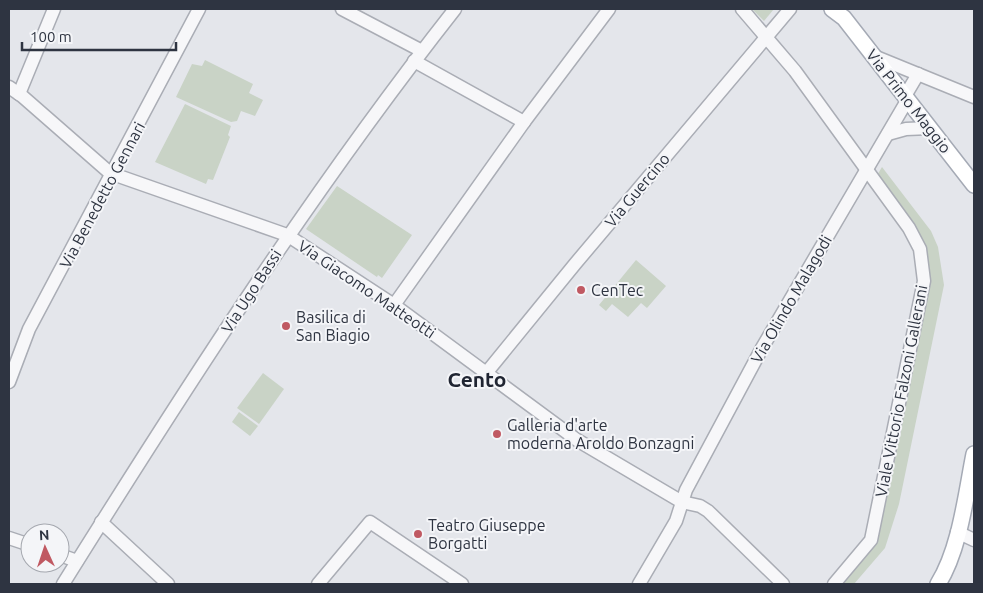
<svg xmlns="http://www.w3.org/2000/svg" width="983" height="593" font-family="Ubuntu,sans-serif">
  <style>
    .green { fill: #c9d3c6 }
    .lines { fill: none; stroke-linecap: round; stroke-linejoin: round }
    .minor-casing { stroke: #aaadb5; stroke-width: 15 }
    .major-casing { stroke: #a5aab5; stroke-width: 18 }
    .minor { stroke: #f7f7f9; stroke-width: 12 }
    .major { stroke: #fff; stroke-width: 15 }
    .poi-dot { fill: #c05962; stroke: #f4f5f8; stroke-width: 2 }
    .labels { text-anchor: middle; stroke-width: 4; stroke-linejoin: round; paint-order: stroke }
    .street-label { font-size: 16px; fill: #2e3441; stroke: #f4f5f8 }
    .poi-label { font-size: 16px; fill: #2e3441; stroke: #f4f5f8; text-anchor: start }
    .district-label { font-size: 21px; font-weight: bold; fill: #202532; stroke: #f4f5f8 }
  </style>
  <rect width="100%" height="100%" fill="#e4e6eb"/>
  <g class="green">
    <path d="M752,9H774L764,21Z"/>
    <path d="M205,60L253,84L249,93L263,100L255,116L241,111L237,121L231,122L176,97L192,64L202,66Z"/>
    <path d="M185,104L231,126L228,135L230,137L213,180L208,179L206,184L155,162Z"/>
    <path d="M882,167L931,231L938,247L944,285L899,504L885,548L854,584H838L872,544L885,501L931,282L924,243L876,177Z"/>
    <path d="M337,186L412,235L382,278L378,275L377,277L306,229Z"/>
    <path d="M636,260L666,286L647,308L641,303L628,317L612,304L606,311L599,305Z"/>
    <path d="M263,373L284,389L259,424L237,408Z"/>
    <path d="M239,412L258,426L250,436L232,422Z"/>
  </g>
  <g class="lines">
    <defs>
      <g id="minor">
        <path d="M342,9L422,51"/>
        <path d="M742,9L795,71L909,228L920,249L924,281L871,540L834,584"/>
        <path d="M876,57L974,97"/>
        <path d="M414,61L524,122"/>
        <path d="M9,87L22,96L110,173L287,235L394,305L577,440L682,502L700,506L708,511L783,584"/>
        <path d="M19,94L54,9"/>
        <path d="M905,96L918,74"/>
        <path d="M888,134L906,129L930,128"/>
        <path d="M394,305L524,122L609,9"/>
        <path d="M487,372L575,264L790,9"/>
        <path d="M9,382L29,329L199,9"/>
        <path d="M101,522L168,584"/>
        <path d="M957,532L974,540"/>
        <path d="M9,538L30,545"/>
        <path d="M60,555L77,561"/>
        <path d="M63,584C186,387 311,192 455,9"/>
        <path d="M318,584L370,522L462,584"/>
        <path d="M639,584L676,521L686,490L762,348L908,99"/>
      </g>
      <g id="major">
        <path d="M832,9L844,18L974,185"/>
        <path d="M938,584C960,549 966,494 974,454"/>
      </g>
    </defs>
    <use href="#minor" class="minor-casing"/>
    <use href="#major" class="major-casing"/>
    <use href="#minor" class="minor"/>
    <use href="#major" class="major"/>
  </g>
  <g class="poi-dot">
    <circle cx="581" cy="290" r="5"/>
    <circle cx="286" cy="326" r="5"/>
    <circle cx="497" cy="434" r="5"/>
    <circle cx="418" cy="534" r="5"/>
  </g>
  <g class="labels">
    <g class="street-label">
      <text transform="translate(909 101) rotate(52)" y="6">Via Primo Maggio</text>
      <text transform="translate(637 190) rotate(-50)" y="6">Via Guercino</text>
      <text transform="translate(102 195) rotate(-62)" y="6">Via Benedetto Gennari</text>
      <text transform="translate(367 289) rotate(34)" y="6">Via Giacomo Matteotti</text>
      <text transform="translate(251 291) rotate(-57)" y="6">Via Ugo Bassi</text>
      <text transform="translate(791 299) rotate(-60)" y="6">Via Olindo Malagodi</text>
      <text transform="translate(901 391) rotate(-79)" y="6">Viale Vittorio Falzoni Gallerani</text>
    </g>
    <g class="poi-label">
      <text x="591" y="296">CenTec</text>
      <text x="296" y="323">Basilica di<tspan x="296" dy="18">San Biagio</tspan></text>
      <text x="507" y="431">Galleria d'arte<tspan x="507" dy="18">moderna Aroldo Bonzagni</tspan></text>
      <text x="428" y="531">Teatro Giuseppe<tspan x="428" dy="18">Borgatti</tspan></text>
    </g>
    <g class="district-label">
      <text x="477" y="387">Cento</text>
    </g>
  </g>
  <rect width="983" height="593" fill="none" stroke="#2e3441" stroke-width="20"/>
  <g transform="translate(45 548) rotate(357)"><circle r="24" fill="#f4f5f8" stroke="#a5a8af"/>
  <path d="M0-4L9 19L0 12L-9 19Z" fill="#c05962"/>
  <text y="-8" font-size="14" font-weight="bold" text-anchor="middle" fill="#2e3441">N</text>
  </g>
  <path d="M22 42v8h154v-8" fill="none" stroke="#2e3441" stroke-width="2.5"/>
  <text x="30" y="42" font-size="15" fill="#2e3441" stroke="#f4f5f8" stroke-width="4" paint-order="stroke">100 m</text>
</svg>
